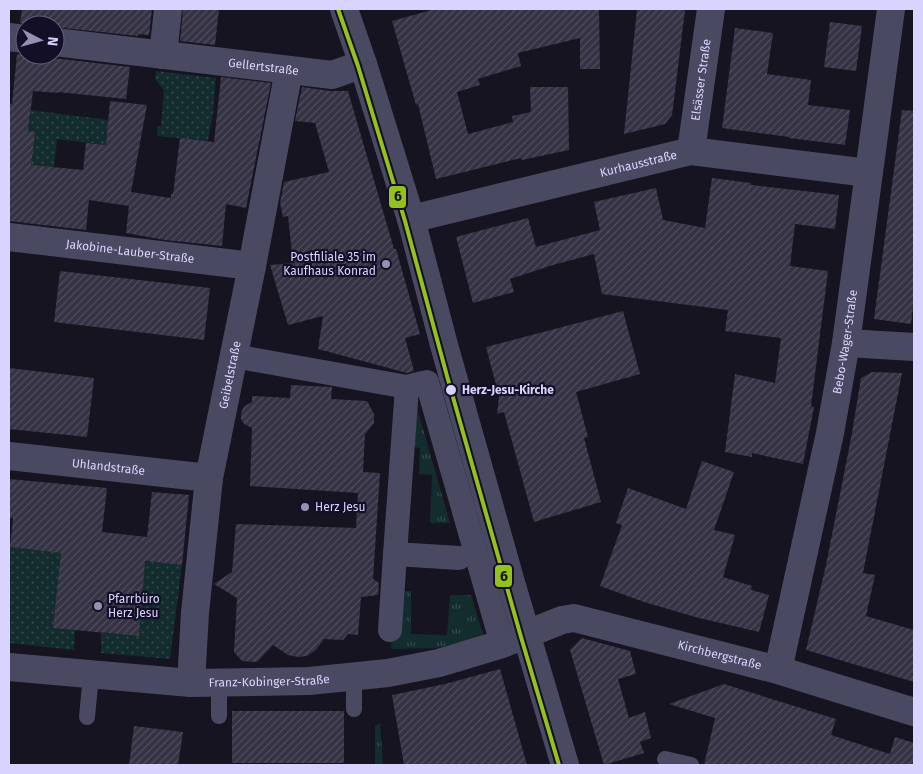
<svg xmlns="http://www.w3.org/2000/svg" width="923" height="774" font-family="'Fira Sans',sans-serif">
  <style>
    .grass { fill: url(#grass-tufts) }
    .park { fill: url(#park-dots) }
    .building { fill: url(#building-hatch) }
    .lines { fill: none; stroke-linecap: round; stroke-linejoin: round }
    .service { stroke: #4a4962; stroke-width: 16 }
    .pedestrian { stroke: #4a4962; stroke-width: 24 }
    .minor { stroke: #4a4962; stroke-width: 28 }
    .tertiary { stroke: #4a4962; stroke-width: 28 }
    .tram-1-casing { stroke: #130f26; stroke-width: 8 }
    .tram-1 { stroke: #94c11c; stroke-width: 4 }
    .poi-dot { fill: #9591b1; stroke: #130f26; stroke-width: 2 }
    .stop-dot { fill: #d9d4ff; stroke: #130f26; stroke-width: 2 }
    .labels { text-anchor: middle; stroke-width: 4.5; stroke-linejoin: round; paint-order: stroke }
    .street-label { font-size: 12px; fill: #d9d4ff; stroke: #130f26 }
    .poi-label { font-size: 12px; fill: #d9d4ff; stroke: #130f26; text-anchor: start }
    .stop-label { font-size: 12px; font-weight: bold; fill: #d9d4ff; stroke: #130f26; text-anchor: start }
    .line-badge { stroke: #130f26; stroke-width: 2 }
    .pale-badge-label { font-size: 14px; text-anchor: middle; font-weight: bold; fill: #111 }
  </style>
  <defs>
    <pattern id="grass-tufts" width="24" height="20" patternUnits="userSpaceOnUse" patternTransform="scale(1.25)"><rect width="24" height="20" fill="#132c2d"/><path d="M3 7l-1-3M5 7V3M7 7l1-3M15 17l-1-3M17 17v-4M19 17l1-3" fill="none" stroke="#354a4c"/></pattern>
    <pattern id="park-dots" width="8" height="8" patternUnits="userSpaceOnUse" patternTransform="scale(1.25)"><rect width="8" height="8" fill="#132c2d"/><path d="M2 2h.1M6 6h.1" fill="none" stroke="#354a4c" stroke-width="1.8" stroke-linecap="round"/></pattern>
    <pattern id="building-hatch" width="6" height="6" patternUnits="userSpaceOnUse" patternTransform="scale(1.25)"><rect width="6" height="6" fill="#343243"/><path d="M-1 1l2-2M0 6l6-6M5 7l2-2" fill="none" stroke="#514f5f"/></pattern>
  </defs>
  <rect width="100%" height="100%" fill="#161421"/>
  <g class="grass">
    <path d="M412,390L450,523H430L432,475L419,474L420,448L414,447Z"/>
    <path d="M394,591H411V634L447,635L450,595H471L484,637L436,648L391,649Z"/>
    <path d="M380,723L383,765H375V726Z"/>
  </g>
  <g class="park">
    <path d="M156,71L216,78L213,113L208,141L157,136L158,126H161L164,90L155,79Z"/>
    <path d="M31,110L109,120L106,145L57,139L52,187L23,172L9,170V145L33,147L28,131Z"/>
    <path d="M9,547L70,554L182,565L170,659L101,653V633L139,636L143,585L54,628L75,630L74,650L9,643Z"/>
  </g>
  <g class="building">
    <path d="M22,9H152L149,35L138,34V36L55,27V25H31L20,23Z"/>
    <path d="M183,9H219L215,45L180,41Z"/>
    <path d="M435,9H599L600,69H580V38L518,53L521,66L478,79L480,85L457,92L468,134L513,122L512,116L531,112L530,87H568L569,150L522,160L521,158L436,179L418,104L416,105L392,21Z"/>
    <path d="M637,9H669L685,10L672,115L665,124L624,134Z"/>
    <path d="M830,22L862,26L856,71L824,67Z"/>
    <path d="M735,28L773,33L767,74L811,80L808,105L850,110L845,145L789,138V137L722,128Z"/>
    <path d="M17,54L25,55H47L53,58L130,67L126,99L58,92V93L33,91L28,131L35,132L31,165L83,170L86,143L106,145L110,101L147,105L131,192L171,198V194H173L180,138L214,142L221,77L271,83L246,208L226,204L222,246L165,240L126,233L130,196L129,206L89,200L86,230L9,221V103L12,104Z"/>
    <path d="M302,87L330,91H348L394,249H396L420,334L405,338L414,371L407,373L318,349L323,316L288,325L270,265L293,263L288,216L283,217L280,203L284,182L329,172L315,123L295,121Z"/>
    <path d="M902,110L914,111V298L911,324L874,319Z"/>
    <path d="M712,178L751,183V185L839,195L835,229L795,224L790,266L828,271L811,406L814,407L803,464L752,453V457L725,452L735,374L775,383L781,338L725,331L728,310L602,294L594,254L553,265L510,279L514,292L473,303L456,237L528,218L536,247L600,230L594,202L656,188L663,220L705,228Z"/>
    <path d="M60,271L210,288L204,340L54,322Z"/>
    <path d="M623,311L640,374L576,392L588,437L584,438L601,502L534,522L504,412L497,414L499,396L486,347Z"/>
    <path d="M9,368L94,378L87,437L9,429Z"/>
    <path d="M872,372L902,373L863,573L875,575L866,616L914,630V682L806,650L826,565L852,433L861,378Z"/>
    <path d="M291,385L332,387L331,399L367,401L374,414V423L365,434L363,472L380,473L373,579L379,583L378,595L361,597L358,635L348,634L343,640L324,639L316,650L307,656L298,657L288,655L273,645L257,662L242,661L234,652L237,598L214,584L232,572L236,524L356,528L358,493L250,486L252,428L244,424L241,419V415L242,410L245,406L252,402V396L290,398Z"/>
    <path d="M702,461L734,472L714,530L735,535L723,577L752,586L751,590L769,595L759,632L699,618L644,602L600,586L622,525L616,523L628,488L686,509Z"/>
    <path d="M9,479L107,488L102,532L147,537L152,492L189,495L182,565L145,561L139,636L53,628L61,553L10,547L13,518H9Z"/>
    <path d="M582,638L630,651L636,674L618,679L629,718L645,712L651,738L640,742L644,753L604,765L570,650Z"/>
    <path d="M500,669L527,765H404L392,695L445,684Z"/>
    <path d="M724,684L836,719L831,735L890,754L895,737L914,743V765H704L715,718L669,704Z"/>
    <rect x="232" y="711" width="112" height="52"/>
    <path d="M134,726L183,732L178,765H129Z"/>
  </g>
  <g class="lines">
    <g class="service">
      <path d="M354,676V709"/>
      <path d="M219,716V682"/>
      <path d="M87,717L91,675"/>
      <path d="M665,759L691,765"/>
    </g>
    <g class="pedestrian">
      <path d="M234,356L407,387L423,383"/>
      <path d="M427,382L502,644"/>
      <path d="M407,387L395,554L459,558"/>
      <path d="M390,630L395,554"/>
    </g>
    <g class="minor">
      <path d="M9,37L25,39"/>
      <path id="s1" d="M55,42L332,75L363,64"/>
      <path d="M163,55L168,9"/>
      <path id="s2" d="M691,151L711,9"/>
      <path id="s3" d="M411,219L691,151L868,173"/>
      <path id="s4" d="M9,237L252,266"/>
      <path d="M846,343L914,347"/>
      <path id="s5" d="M9,456L209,478"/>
      <path id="s6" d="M9,667L191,683L309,681L388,673L439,663L502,644L562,620L574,618L778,670L914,712"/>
      <path id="s7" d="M778,670L830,433L846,343L891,9"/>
      <path id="s8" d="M191,683L195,613L209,478L252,266L289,70"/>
    </g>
    <path class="tertiary" d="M344,9L363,64L411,219L444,345L510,579L565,765"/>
    <defs>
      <path id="tram-1" d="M338,9L358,66L405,221L447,376L521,637L559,765"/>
    </defs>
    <use href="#tram-1" class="tram-1-casing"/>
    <use href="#tram-1" class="tram-1"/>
  </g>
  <g class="poi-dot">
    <circle cx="386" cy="264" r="5"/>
    <circle cx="305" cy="507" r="5"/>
    <circle cx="98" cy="606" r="5"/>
  </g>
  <circle class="stop-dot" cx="451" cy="390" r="6"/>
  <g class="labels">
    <g class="street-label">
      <text dy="4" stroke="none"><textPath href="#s1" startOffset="210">Gellertstraße</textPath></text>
      <text dy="4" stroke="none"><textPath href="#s2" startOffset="72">Elsässer Straße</textPath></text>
      <text dy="4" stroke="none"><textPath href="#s3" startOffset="234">Kurhausstraße</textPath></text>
      <text dy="4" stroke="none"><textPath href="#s4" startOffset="122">Jakobine-Lauber-Straße</textPath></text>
      <text dy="4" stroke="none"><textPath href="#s7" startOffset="335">Bebo-Wager-Straße</textPath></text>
      <text dy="4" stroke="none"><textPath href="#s8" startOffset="311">Geibelstraße</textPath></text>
      <text dy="4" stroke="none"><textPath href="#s5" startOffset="100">Uhlandstraße</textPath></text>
      <text dy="4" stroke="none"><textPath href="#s6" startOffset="725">Kirchbergstraße</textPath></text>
      <text dy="4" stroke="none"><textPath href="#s6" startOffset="261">Franz-Kobinger-Straße</textPath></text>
    </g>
    <g class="poi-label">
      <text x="376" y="261" text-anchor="end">Postfiliale 35 im<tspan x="376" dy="14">Kaufhaus Konrad</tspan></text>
      <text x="315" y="511">Herz Jesu</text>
      <text x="108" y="603">Pfarrbüro<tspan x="108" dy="14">Herz Jesu</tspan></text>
    </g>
    <g class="stop-label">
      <text x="462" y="394">Herz-Jesu-Kirche</text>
    </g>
  </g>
  <g class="line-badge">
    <rect x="388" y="185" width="19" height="24" rx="5" fill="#94c11c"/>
    <rect x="494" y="564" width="19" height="24" rx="5" fill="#94c11c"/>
  </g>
  <g class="pale-badge-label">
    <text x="398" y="201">6</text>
    <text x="504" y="581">6</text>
  </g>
  <rect width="923" height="774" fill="none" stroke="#d9d4ff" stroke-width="20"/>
  <g transform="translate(40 40) rotate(96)"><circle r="24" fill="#130f26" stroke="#625e7d"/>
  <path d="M0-4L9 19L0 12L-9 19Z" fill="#9591b1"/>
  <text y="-8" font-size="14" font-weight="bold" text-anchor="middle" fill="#d9d4ff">N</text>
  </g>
</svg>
